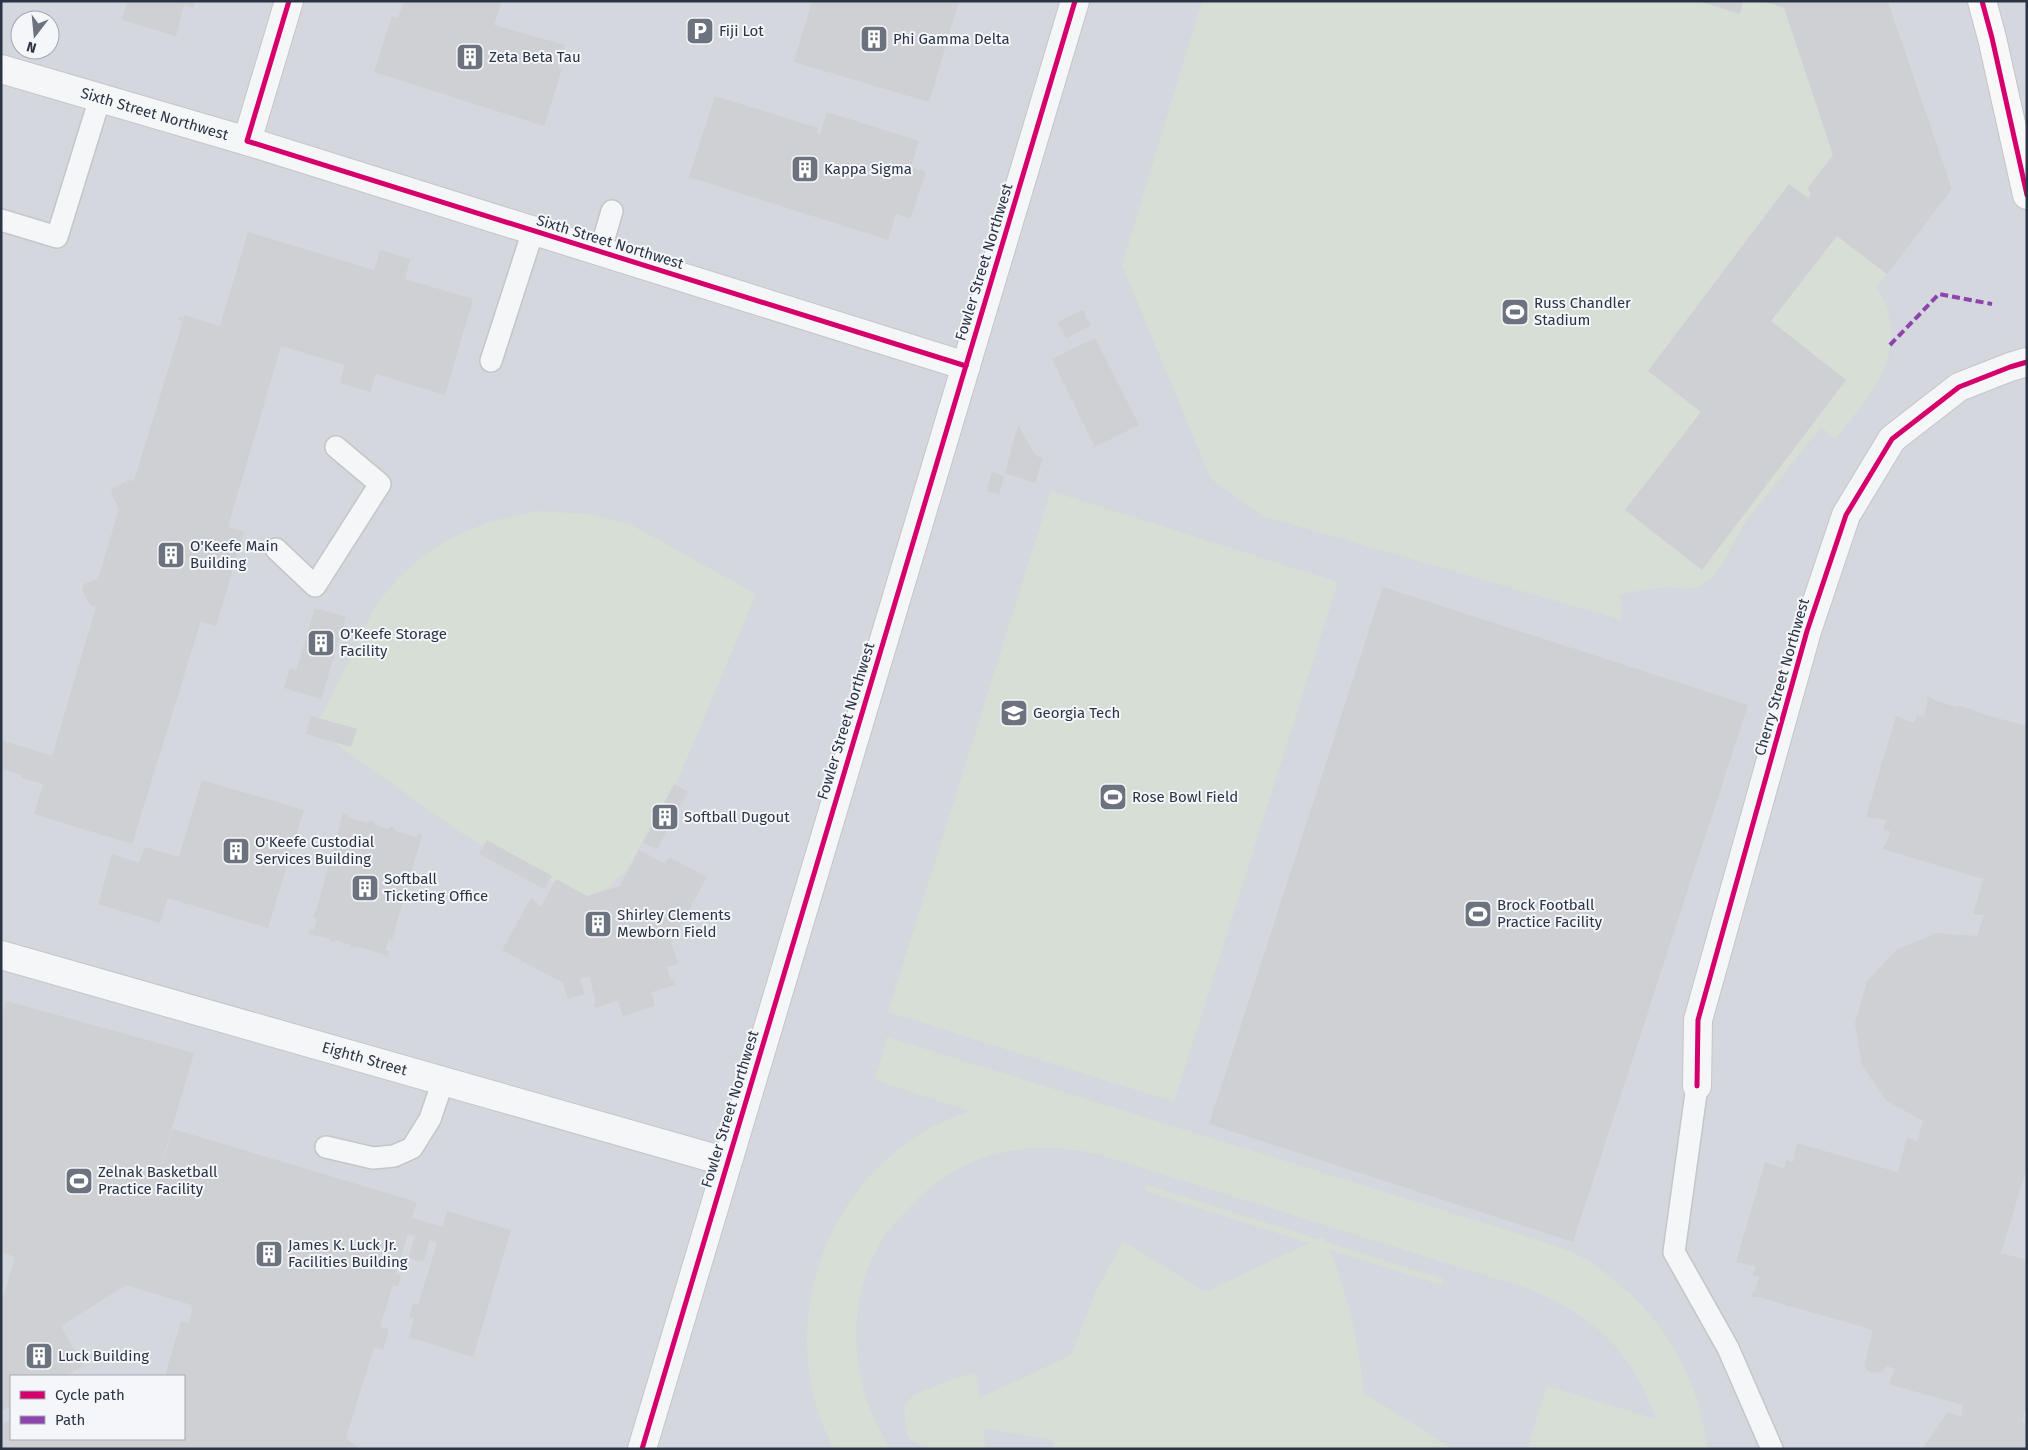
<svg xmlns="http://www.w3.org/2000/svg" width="2028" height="1450" font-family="'Fira Sans',sans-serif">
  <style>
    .built { fill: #d4d7dd; fill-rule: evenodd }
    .green { fill: #d6ded6 }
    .building { fill: #ced0d3 }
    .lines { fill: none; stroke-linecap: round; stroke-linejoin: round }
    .lane-casing { stroke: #c4c6c8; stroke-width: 24 }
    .street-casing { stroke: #c4c6c8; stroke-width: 30 }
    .secondary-casing { stroke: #c4c6c8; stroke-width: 30 }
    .lane { stroke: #f5f6f7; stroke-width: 21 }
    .street { stroke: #f5f6f7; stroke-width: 28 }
    .secondary { stroke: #f8f8f8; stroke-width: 28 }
    .quiet { stroke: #8e44ad; stroke-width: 4; stroke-dasharray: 8 4; stroke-linecap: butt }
    .cycleway-casing { stroke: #f4f6f9; stroke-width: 8 }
    .cycleway { stroke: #d6006c; stroke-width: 5 }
    .labels { text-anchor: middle; stroke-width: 4; stroke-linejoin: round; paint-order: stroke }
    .poi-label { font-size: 15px; fill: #2b3445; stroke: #f4f6f9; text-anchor: start }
    .street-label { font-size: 15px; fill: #2b3445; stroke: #f4f6f9 }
  </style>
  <rect width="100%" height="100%" fill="#e6e8ea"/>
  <path class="built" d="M1,1H2027V1449H1ZM20,20H50V50H20ZM11,1376H184V1439H11Z"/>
  <g class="green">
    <path d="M1202,1H1889L1952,189L1877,287C1913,350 1874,392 1835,439L1821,427L1746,521L1720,568L1712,578L1700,586L1688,589L1665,587L1620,594L1622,620L1263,516L1211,479L1122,265Z"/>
    <path d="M1051,491L1338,582L1174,1102L888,1012Z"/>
    <path d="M541,511L589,514L633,526L756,594L680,775L626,871L606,889L585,899L463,834L315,729C329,700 344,670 359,641C365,628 371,612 380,600C421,546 474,520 541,511Z"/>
    <path d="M887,1037L1513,1232C1537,1240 1563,1247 1585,1259C1596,1265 1606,1274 1616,1282C1668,1324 1700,1382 1707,1449H1527L1547,1386L1656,1419C1633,1352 1594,1315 1529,1289L1104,1156C1072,1148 1043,1145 1010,1151C972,1157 935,1179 909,1208C896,1221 883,1236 875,1253C844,1316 853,1391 891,1449H834C785,1360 805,1242 875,1171C894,1151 918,1133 942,1122C951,1118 961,1115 970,1111L875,1080Z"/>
    <path d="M1147,1185L1318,1239L1324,1237L1326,1242L1444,1279L1442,1285L1330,1250C1348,1297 1359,1343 1364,1393L1453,1449H1054V1440L983,1428L986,1449H937L921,1447L907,1436L904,1408L913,1395L955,1378L976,1373L980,1398L1071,1355L1096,1291L1123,1241L1205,1292L1309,1243L1145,1191Z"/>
  </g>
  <g class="building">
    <path d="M127,1H195L193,8L184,5L176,36L122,20Z"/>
    <path d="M404,1H502L494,25L565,45L558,68L562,69L544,126L374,72L392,16L398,18Z"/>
    <path d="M812,1H959L929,102L794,62Z"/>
    <path d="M1698,1H1743L1740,14Z"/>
    <path d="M1761,1H1888L1952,189L1887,274L1837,236L1771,321L1846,380L1702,570L1625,510L1701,412L1648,371L1789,184L1808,198L1811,193L1807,189L1833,155L1784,8Z"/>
    <path d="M715,96L818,128L817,133L820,134L827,112L919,141L911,167L926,172L910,219L896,214L888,240L689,177Z"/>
    <path d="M248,232L374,270L380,250L410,259L405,279L473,299L445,395L376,374L370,392L340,383L345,365L281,346L228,527L244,532L216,626L201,621L132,844L34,814L43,784L21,778L22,775L1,769V740L52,756L96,607L90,605L82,590L84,584L98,579L119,509L111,494L113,488L128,480L134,481L183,321L178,319L179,317L183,319L184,315L220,326Z"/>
    <path d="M1083,310L1091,326L1066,338L1057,322Z"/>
    <path d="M1095,338L1139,425L1095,447L1052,359Z"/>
    <path d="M1018,425L1036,456L1043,458L1035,483L1005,473Z"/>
    <path d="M992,472L1004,476L999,495L987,491Z"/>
    <path d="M1383,587L1748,705L1573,1242L1209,1124Z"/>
    <path d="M315,608L346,617L321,699L284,688L290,669L296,671Z"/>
    <path d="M1928,696L1936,701L1957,707L1958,705L1989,716L2027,726V1167L2001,1253L2027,1260V1404L2022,1422L2027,1423V1449H1922L1948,1412L1961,1417L1963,1405L1888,1384L1895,1369L1887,1366L1882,1372L1872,1373L1867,1370L1865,1364L1873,1330L1790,1306V1307L1787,1306L1783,1304L1759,1297H1752L1753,1291L1755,1292L1759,1277L1753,1275L1755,1266L1736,1262L1765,1162L1784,1169L1786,1160L1793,1162L1797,1143L1897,1172L1899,1169L1907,1137L1917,1142L1923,1121L1887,1101L1862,1065L1855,1023L1867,981L1896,950L1936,933L1977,936L1984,915L1973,914L1983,879L1883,849L1884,845H1886L1890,831L1883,829L1886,820L1866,817L1896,716L1914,723L1917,715L1924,717L1928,701L1926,700Z"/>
    <path d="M311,716L357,729L351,747L306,734Z"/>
    <path d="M202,780L304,810L268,928L168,898L160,923L98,904L112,854L139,863L145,847L179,857Z"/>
    <path d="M674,784L688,792L657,849L643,843Z"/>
    <path d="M343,813L353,819L369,823L370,820L375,822L374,825L389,829L390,826L395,828V831L416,837L417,834L422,835L392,940L389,939L385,950L389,951L388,956L356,946L355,948L350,947L351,945L335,940V943L330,941V939L309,934L310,929L314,930L317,919L313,917L314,912H316Z"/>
    <path d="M487,840L552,876L544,889L479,854Z"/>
    <path d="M639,850L665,864L669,857L707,877L671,942L678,964L667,967L671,980L673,979L675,985L652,992L655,1006L623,1016L618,1002L616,1001L596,1008L594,1004L596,1003L589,976L580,979L584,994L568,999L563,983L502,950L531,898L541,907L556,879L587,896L620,886Z"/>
    <path d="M6,1001L194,1053L148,1210L173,1129L417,1202L412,1218L443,1227L447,1211L511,1230L473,1357L409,1337L414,1319L409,1317L413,1303L418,1305L437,1243L430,1240L423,1262L408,1258L415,1236L408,1234L396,1274L401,1275L398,1287L393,1285L380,1327L389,1329L383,1350L374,1347L346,1438L360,1449H1V1424L11,1419V1439H184V1376H165L181,1321L189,1323L193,1308L191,1307L192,1305L126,1285L61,1326L83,1366L65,1376H11V1412L9,1407L1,1411V1294L4,1295L15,1257L1,1252V1016Z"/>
  </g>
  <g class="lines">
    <defs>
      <g id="lane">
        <path d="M1,220L57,237L100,98"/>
        <path d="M600,252L612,211"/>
        <path d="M491,361L533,231"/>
        <path d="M276,549L315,586L380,484L336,447"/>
        <path d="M1697,1086L1674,1252L1728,1348L1772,1449"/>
        <path d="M326,1147L373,1158L394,1156L412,1148L430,1119L443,1081"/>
      </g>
      <g id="street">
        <path id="s1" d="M1,69L247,141L966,366"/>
        <path d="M247,141L289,1"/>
        <path id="s2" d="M1,955L727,1162"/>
        <path d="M1697,1086L1698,1020L1807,631L1846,515L1892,439L1959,387L2010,367L2027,362"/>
        <path d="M642,1449L1075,1"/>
      </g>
      <path id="secondary" d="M1982,1L1992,38L2027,195"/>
    </defs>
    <use href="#lane" class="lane-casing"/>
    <use href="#street" class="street-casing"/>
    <use href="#secondary" class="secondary-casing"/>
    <use href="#lane" class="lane"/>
    <use href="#street" class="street"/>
    <use href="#secondary" class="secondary"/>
    <path class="quiet" d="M1890,345L1939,294L1992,304"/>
    <defs>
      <g id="cycleway">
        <path d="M289,1L247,141L966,366"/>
        <path d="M1982,1L1992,38L2027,195"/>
        <path d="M1697,1086L1698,1020L1807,631L1846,515L1892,439L1959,387L2010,367L2027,362"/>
        <path d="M642,1449L1075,1"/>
      </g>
    </defs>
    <use href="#cycleway" class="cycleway-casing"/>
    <use href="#cycleway" class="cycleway"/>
  </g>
  <defs>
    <symbol id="parking-square" viewBox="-11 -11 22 22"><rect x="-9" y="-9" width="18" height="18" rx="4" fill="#6c737f" stroke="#f4f6f9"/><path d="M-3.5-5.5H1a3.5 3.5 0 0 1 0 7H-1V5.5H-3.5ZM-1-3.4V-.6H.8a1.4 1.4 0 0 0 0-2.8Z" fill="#fff"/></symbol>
    <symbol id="building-square" viewBox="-11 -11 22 22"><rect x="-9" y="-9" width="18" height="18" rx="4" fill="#6c737f" stroke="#f4f6f9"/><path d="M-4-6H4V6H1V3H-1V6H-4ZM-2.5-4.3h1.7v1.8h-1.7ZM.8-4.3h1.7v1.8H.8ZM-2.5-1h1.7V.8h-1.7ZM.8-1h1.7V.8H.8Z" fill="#fff"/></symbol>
    <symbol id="stadium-square" viewBox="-11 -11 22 22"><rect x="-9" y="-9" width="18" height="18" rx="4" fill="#6c737f" stroke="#f4f6f9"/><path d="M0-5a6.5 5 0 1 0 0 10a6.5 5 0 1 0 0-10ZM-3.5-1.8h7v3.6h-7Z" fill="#fff"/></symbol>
    <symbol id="university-square" viewBox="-11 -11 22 22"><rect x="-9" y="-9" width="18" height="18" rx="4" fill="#6c737f" stroke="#f4f6f9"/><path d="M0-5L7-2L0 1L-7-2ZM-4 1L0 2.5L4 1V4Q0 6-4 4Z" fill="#fff"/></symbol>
  </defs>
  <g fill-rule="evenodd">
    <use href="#parking-square" x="684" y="15" width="32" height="32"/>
    <use href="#building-square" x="858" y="23" width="32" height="32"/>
    <use href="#building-square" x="454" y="41" width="32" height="32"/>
    <use href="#building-square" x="789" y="153" width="32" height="32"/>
    <use href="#stadium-square" x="1499" y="296" width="32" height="32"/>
    <use href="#building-square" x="155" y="539" width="32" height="32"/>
    <use href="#building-square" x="305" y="627" width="32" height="32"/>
    <use href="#university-square" x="998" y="697" width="32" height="32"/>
    <use href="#stadium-square" x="1097" y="781" width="32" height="32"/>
    <use href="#building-square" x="649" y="801" width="32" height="32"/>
    <use href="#building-square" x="220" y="835" width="32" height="32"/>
    <use href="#building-square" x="349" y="872" width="32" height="32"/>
    <use href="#stadium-square" x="1462" y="898" width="32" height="32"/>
    <use href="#building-square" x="582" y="908" width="32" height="32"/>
    <use href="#stadium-square" x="63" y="1165" width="32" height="32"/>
    <use href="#building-square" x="253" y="1238" width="32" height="32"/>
    <use href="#building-square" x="23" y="1340" width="32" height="32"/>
  </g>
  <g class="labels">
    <g class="poi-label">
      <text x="719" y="36">Fiji Lot</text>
      <text x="893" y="44">Phi Gamma Delta</text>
      <text x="489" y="62">Zeta Beta Tau</text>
      <text x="824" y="174">Kappa Sigma</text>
      <text x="1534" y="308">Russ Chandler<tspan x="1534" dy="17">Stadium</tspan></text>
      <text x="190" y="551">O'Keefe Main<tspan x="190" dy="17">Building</tspan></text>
      <text x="340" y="639">O'Keefe Storage<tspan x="340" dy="17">Facility</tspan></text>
      <text x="1033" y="718">Georgia Tech</text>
      <text x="1132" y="802">Rose Bowl Field</text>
      <text x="684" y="822">Softball Dugout</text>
      <text x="255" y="847">O'Keefe Custodial<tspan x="255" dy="17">Services Building</tspan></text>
      <text x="384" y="884">Softball<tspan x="384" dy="17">Ticketing Office</tspan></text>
      <text x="1497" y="910">Brock Football<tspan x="1497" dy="17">Practice Facility</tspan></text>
      <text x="617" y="920">Shirley Clements<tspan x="617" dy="17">Mewborn Field</tspan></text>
      <text x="98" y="1177">Zelnak Basketball<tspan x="98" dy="17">Practice Facility</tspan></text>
      <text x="288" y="1250">James K. Luck Jr.<tspan x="288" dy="17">Facilities Building</tspan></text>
      <text x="58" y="1361">Luck Building</text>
    </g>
    <g class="street-label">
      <text dy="5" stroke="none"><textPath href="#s1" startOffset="160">Sixth Street Northwest</textPath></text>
      <text transform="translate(610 242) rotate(17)" y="5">Sixth Street Northwest</text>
      <text transform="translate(984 262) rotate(-73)" y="5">Fowler Street Northwest</text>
      <text transform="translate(1782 677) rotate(-74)" y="5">Cherry Street Northwest</text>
      <text transform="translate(846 721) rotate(-73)" y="5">Fowler Street Northwest</text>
      <text dy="5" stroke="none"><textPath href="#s2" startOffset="378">Eighth Street</textPath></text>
      <text transform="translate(730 1109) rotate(-73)" y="5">Fowler Street Northwest</text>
    </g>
  </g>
  <rect width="2028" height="1450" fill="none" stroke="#2b3445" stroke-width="5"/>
  <rect x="10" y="1375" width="175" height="65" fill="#f4f6f9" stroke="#a4a8b1"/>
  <rect x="20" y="1391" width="25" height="8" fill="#d6006c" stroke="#a4a8b1"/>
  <text x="55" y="1400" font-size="15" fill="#2b3445">Cycle path</text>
  <rect x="20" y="1416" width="25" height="8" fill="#8e44ad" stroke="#a4a8b1"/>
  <text x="55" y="1425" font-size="15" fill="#2b3445">Path</text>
  <g transform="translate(35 35) rotate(196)"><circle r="24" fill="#f4f6f9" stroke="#a4a8b1"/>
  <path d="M0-4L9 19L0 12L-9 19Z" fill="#6c737f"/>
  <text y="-8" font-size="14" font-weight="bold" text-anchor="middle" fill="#2b3445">N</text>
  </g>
</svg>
